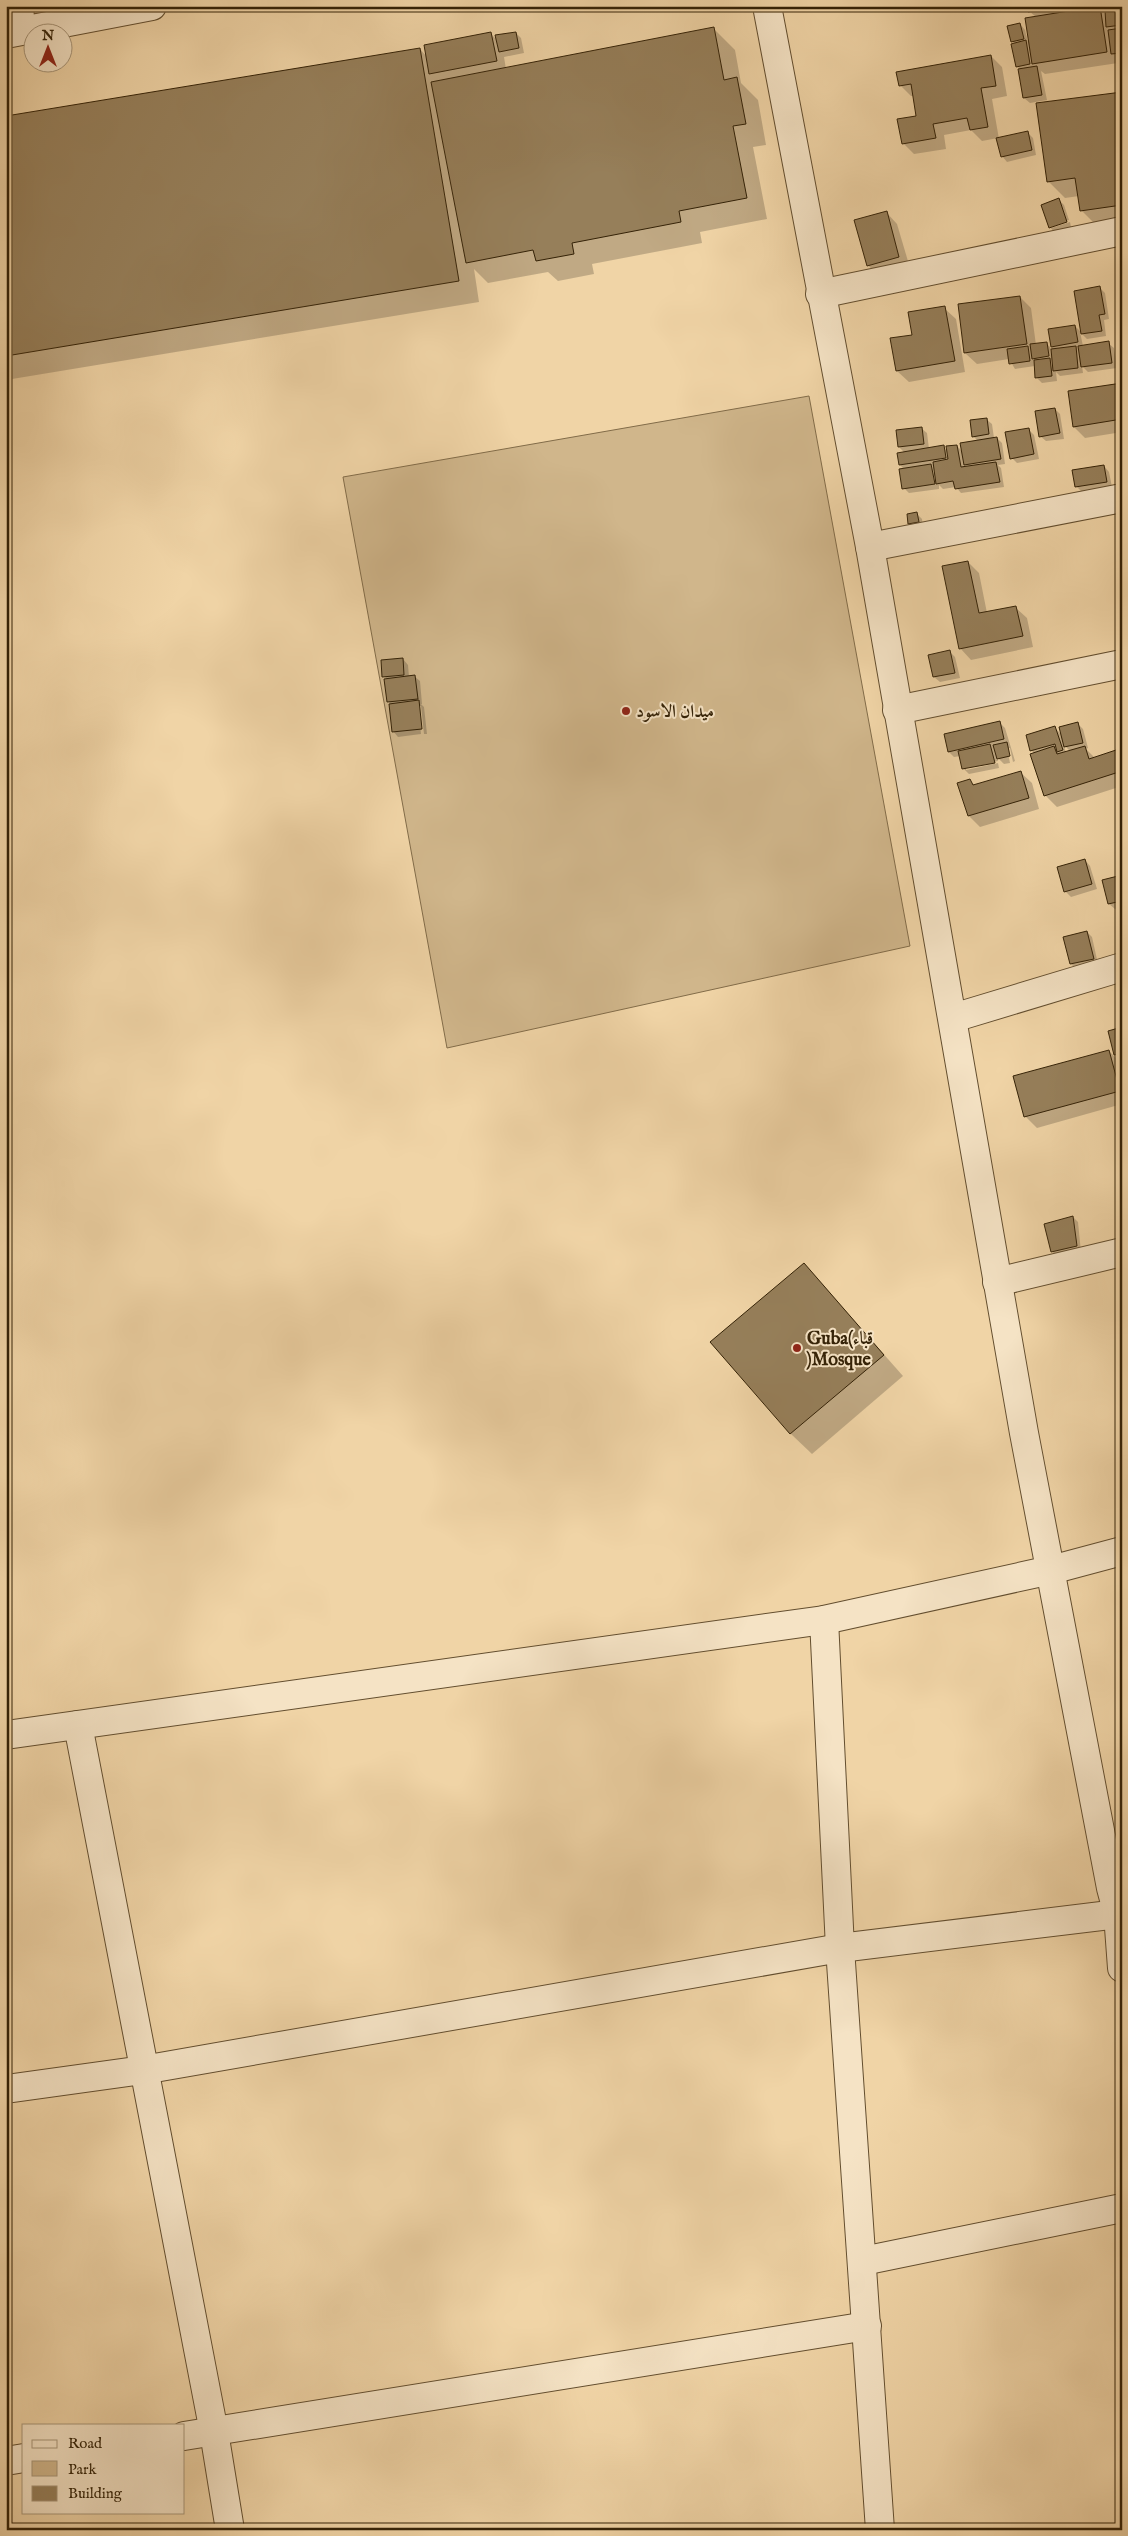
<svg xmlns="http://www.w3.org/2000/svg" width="1128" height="2536" font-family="'IM FELL English',Amiri,serif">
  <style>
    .green { fill: #d0b68b; stroke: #826c49 }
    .shadow { fill: #0003; fill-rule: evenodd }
    .building { fill: #967f5a; stroke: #342207 }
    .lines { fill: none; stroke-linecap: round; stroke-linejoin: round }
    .minor-casing { stroke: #634e2f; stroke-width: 30 }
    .tertiary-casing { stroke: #634e2f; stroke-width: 30 }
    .minor { stroke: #f5e3c5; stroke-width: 28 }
    .tertiary { stroke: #f5e3c5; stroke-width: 28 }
    .poi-dot { fill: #8f2418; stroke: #f5e3c5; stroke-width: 2 }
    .labels { text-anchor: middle; stroke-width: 4; stroke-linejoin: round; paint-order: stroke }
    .poi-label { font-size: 18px; font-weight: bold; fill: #342207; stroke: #f5e3c5; text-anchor: start }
  </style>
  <rect width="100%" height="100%" fill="#f0d4a6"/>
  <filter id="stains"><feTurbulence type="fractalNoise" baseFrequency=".004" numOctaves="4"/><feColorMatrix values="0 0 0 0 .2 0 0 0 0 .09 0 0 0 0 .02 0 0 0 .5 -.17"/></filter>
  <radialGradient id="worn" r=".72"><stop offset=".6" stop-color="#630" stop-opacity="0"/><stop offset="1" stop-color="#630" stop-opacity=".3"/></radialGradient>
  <path class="green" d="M809,396L910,946L447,1048L343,477Z"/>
  <g class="shadow">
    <path d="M1029,6H1070L1071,12L1099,7L1106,14L1122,9V59H1117L1118,63L1045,74L1041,71L1047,100L1030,103L1024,98L1021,70L1017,66L1015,44L1012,41L1020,24L1025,30L1028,42H1030L1036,17L1029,11Z"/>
    <path d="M714,29L735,50L741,83L758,100L766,145L753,147L767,219L700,232L702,243L592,264L594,274L558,281L548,272L488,283L474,269L479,302L6,380V118L420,49L427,57L490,33L498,41L516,33L521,38L524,53L504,57L506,69Z"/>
    <path d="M991,56L1002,67L1007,96L992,99L999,139L1028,133L1033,138L1036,155L1007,162L1002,156L998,138L982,141L971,130L944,135L946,149L914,154L903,143L918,117L914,96H911L900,85Z"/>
    <path d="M1122,93V224L1098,227L1081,210L1079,196L1065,198L1049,182Z"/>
    <path d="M1059,200L1064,205L1069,220L1051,226V228L1070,222L1071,227L1055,233L1050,227Z"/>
    <path d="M886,212L897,224L910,268L879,277L868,265Z"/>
    <path d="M1100,288L1105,293L1109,319L1104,320L1106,336L1087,339L1080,332L1083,346L1108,343L1114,348L1117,368L1088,372L1082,366L1083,373L1060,376L1056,372L1057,381L1042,383L1037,378L1035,366L1015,369L1009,359L977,364L965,353L1020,297L1031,308L1036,345L1046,343L1052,349L1050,330L1075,326L1082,333Z"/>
    <path d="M944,308L956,319L965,372L909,382L897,371L892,339L914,336Z"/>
    <path d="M1122,384V432L1085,438L1074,427Z"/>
    <path d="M1055,409L1060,414L1064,439L1046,441L1040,436Z"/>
    <path d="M986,419L992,424L994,438H997L1002,443L1005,464L998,465L1001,468L1004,487L961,493L956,487L943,489L939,485V489L909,493L904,488L905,470L900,465L899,454L905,453L899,447L921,428L927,433L929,449L943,447L948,452L957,446L963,452L978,441L973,436Z"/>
    <path d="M1028,429L1034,435L1039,459L1017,463L1012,458Z"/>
    <path d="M1104,466L1109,472L1112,487L1082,492L1077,487L1074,471Z"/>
    <path d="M916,513L922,519L923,528L914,529L909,524Z"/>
    <path d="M968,562L979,573L987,613L1015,607L1027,618L1033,647L971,660L960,648Z"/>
    <path d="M950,652L955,657L960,678L940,682L934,677Z"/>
    <path d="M403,659L408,665L409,677L414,676L420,681L422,704H421L424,707L427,734H424L421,706H418L421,734L398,737L393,731L392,705L389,702L387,679L384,676Z"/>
    <path d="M1000,723L1005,728L1015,761L1013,762L1010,748H1007L1010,763L1004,764L997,757L998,761L966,767V770L998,763L999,768L969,774L964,769L961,756L954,757L949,752L945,735Z"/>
    <path d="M1077,723L1083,729L1088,748L1086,749L1095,758L1122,749V786L1057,807L1046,796L1028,736L1055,728L1062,735ZM1064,745L1070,751L1066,753Z"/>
    <path d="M1020,772L1032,783L1039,809L980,827L969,816L959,783L970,780L975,786Z"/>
    <path d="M1085,860L1090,866L1097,889L1071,897L1066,892L1059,868Z"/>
    <path d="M1122,876V907L1115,909L1109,904Z"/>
    <path d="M1087,932L1092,937L1098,964L1076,969L1071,964Z"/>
    <path d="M1122,1029V1059L1118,1060L1122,1068V1104L1037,1128L1026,1117L1015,1077L1109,1051L1117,1059L1110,1032Z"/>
    <path d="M1073,1217L1078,1222L1081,1252L1057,1257L1052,1251Z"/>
    <path d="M804,1264L903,1376L812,1454L791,1434L712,1342Z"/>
  </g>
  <g class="building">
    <path d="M1027,6H1065L1028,12Z"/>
    <path d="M1100,6L1107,52L1032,64L1025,18Z"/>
    <path d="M1122,8V25L1106,27L1105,10Z"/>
    <path d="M1020,23L1024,39L1011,42L1007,26Z"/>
    <path d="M714,27L724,80L737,77L746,124L733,126L747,198L679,211L681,222L572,243L574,254L536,261L533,250L466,263L431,82Z"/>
    <path d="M1122,28V53L1111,54L1108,30Z"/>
    <path d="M491,32L497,61L429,74L424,45Z"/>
    <path d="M516,32L519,48L499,52L495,35Z"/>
    <path d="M1026,40L1030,64L1016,67L1011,44Z"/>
    <path d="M420,48L459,281L6,356V116Z"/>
    <path d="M991,55L996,86L981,88L988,127L970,130L967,118L933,124L936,138L902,144L897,119L916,116L911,84L899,86L896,72Z"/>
    <path d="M1037,66L1042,95L1023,98L1018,69Z"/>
    <path d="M1122,92V205L1080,211L1075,178L1047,182L1036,103Z"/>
    <path d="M1028,131L1032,150L1001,157L996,138Z"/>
    <path d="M1059,198L1067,222L1049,228L1041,205Z"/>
    <path d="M887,211L899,257L867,266L854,220Z"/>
    <path d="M1100,286L1105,314L1099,315L1102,331L1081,334L1074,291Z"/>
    <path d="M1020,296L1027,344L964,353L958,304Z"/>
    <path d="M945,306L955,361L896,371L890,338L912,335L908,312Z"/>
    <path d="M1075,325L1078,342L1051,347L1048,329Z"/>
    <path d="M1109,341L1112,363L1081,367L1078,346Z"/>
    <path d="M1047,342L1049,356L1032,359L1030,344Z"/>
    <path d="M1028,346L1030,361L1009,364L1007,349Z"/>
    <path d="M1076,346L1078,368L1053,371L1051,349Z"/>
    <path d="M1050,358L1052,376L1035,378L1034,360Z"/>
    <path d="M1122,383V419L1073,427L1068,391Z"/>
    <path d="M1055,408L1060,433L1039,437L1035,411Z"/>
    <path d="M987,418L989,434L972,437L970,420Z"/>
    <path d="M922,427L924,444L898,447L896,430Z"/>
    <path d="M1029,428L1034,454L1010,459L1005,432Z"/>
    <path d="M997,437L1001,459L964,465L960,443Z"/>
    <path d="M944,445L946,458L899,465L897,453Z"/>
    <path d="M957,445L961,467L996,462L1000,482L955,489L953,481L936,484L933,462L948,459L946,446Z"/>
    <path d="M931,464L935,484L902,489L899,469Z"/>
    <path d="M1104,465L1107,482L1075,487L1072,470Z"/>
    <path d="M917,512L919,522L908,524L907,514Z"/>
    <path d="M968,561L979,613L1016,606L1023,636L959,649L942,566Z"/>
    <path d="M950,650L955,673L933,677L928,655Z"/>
    <path d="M403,658L404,675L382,677L381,660Z"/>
    <path d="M415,675L418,699L387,702L384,679Z"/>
    <path d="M419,700L422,729L392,732L389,704Z"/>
    <path d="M1000,721L1004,739L948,752L944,734Z"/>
    <path d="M1078,722L1083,743L1064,747L1059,727Z"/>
    <path d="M1055,726L1063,750L1057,752L1055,744L1030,751L1026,735Z"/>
    <path d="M1007,742L1010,756L997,759L993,745Z"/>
    <path d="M990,744L995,763L962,769L958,751Z"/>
    <path d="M1054,746L1057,754L1085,746L1089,759L1122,748V771L1044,796L1030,754Z"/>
    <path d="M1021,771L1029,798L968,816L957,783L970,779L973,785Z"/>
    <path d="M1085,859L1092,884L1064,892L1057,867Z"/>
    <path d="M1122,875V901L1108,904L1102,880Z"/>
    <path d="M1087,931L1094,959L1070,964L1063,937Z"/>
    <path d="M1122,1027V1053L1114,1055L1108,1031Z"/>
    <path d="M1109,1050L1120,1091L1024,1117L1013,1076Z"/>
    <path d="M1073,1216L1077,1246L1051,1252L1044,1224Z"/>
    <path d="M804,1263L884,1355L790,1434L710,1342Z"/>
  </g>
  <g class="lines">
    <defs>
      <g id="minor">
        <path d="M19,6L21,30"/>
        <path d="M767,6L870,547L1024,1433L1111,1888L1118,1914L1122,1968"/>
        <path d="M820,294L1122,231"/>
        <path d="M870,547L1122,498"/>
        <path d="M897,710L1122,664"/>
        <path d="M953,1018L1122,967"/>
        <path d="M997,1282L1122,1252"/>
        <path d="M824,1620L840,1948L880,2530"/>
        <path d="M78,1725L214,2432L230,2530"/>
        <path d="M6,1735L824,1620L1051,1570L1122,1551"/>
        <path d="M6,2089L143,2070L840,1948L1118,1914"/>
        <path d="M863,2261L1122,2208"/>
        <path d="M184,2436L867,2326"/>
        <path d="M6,2461L24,2458"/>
      </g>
      <path id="tertiary" d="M6,34L152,6"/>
    </defs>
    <use href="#minor" class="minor-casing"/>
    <use href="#tertiary" class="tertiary-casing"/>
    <use href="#minor" class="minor"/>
    <use href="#tertiary" class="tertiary"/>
  </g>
  <g class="poi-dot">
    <circle cx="626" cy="711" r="5"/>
    <circle cx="797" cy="1348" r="5"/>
  </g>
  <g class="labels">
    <g class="poi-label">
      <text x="636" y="717">ميدان الاسود</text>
      <text x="807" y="1344">Guba(قباء<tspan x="807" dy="21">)Mosque</tspan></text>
    </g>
  </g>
  <rect width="1128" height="2536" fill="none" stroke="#f0d4a6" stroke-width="25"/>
  <rect x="8" y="8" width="1113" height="2521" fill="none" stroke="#342207" stroke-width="2.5"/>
  <rect x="12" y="12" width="1103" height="2511" fill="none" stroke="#342207"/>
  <rect x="22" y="2424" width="162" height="90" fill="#f5e3c5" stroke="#a89679"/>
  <rect x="32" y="2440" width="25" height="8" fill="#f5e3c5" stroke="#a89679"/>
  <text x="68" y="2448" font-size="15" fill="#342207">Road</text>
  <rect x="32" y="2461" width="25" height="15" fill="#d0b68b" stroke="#a89679"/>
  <text x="68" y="2474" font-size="15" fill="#342207">Park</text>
  <rect x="32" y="2486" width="25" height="15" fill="#967f5a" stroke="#a89679"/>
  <text x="68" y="2498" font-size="15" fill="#342207">Building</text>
  <g transform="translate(48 48)"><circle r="24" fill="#f5e3c5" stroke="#a89679"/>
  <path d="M0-4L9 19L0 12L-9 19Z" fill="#8f2418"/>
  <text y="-8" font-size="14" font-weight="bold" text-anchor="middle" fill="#342207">N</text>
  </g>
  <rect width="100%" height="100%" filter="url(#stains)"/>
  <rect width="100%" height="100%" fill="url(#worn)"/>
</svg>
